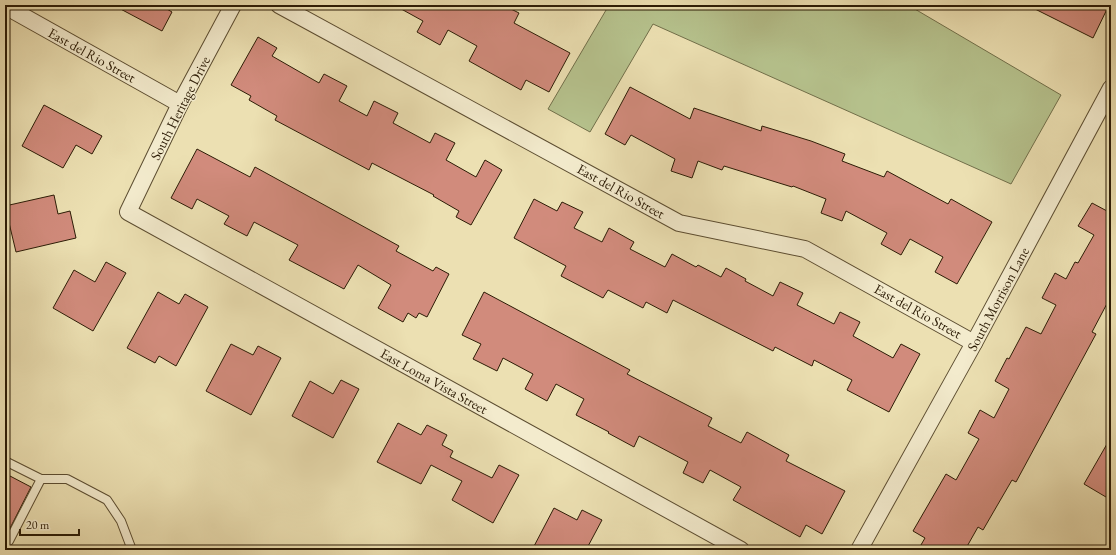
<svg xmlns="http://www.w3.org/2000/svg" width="1116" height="555" font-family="'EB Garamond',serif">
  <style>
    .green { fill: #b6c28d; stroke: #716f4a }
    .building { fill: #d18b7c; stroke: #2c1c06 }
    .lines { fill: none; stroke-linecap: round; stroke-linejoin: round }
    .service-casing { stroke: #5c4d31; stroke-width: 10 }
    .minor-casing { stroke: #5c4d31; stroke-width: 18 }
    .service { stroke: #f3ebcd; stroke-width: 8 }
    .minor { stroke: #f3ebcd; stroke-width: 16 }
    .labels { text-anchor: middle; stroke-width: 3; stroke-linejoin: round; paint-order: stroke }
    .street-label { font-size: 14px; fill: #2c1c06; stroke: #f3ebcd }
  </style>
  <rect width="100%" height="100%" fill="#ece0b2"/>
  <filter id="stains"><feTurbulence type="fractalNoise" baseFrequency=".005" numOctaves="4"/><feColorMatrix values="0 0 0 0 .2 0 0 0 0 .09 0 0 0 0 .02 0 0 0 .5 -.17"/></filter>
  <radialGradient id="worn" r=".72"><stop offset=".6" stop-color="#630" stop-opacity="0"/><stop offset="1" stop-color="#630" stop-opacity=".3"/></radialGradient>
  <path class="green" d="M609,5H908L1061,95L1011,184L653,24L590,132L548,109Z"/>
  <g class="building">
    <path d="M113,5H160L172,12L162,31Z"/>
    <path d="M394,5H503L519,13L514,23L570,53L549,92L526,80L521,90L469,61L477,46L448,30L440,45L417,32L423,21Z"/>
    <path d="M1027,5H1109L1093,38Z"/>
    <path d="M258,37L277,48L272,56L319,83L324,74L347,86L339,101L367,116L374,101L398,113L393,123L430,143L435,133L455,143L446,160L476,177L485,160L502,170L471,225L456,217L459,211L433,196L434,195L372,163L369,170L275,120L277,116L249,100L251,96L231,85Z"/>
    <path d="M630,87L690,119L694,108L761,131L762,126L811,141L845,154L842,161L884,177L887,171L948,204L951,199L992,222L957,284L935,272L943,257L910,239L901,255L881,244L887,233L846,211L842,221L821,213L826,199L793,186L792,187L724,166L722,170L698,161L692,178L671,171L675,159L631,135L625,145L605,134Z"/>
    <path d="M44,105L102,136L92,154L76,145L63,168L22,146Z"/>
    <path d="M197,149L250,177L255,167L399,246L396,251L433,271L436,267L449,274L427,317L419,313L416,318L408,313L403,322L378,308L391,285L358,265L344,289L289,260L298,245L254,222L247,236L224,224L229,216L197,199L192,209L171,198Z"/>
    <path d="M54,195L58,214L70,211L76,238L16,252L5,206Z"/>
    <path d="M534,199L557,211L562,202L583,212L574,228L602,242L609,228L634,242L630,249L665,267L672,254L696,267L698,265L721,277L726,268L746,279L745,281L773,296L780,282L803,293L797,305L834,324L840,312L860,322L853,336L893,358L901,344L920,354L889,412L847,390L852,380L814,360L812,366L775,347L773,351L673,300L667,313L646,302L643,308L608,290L603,298L561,276L566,266L514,238Z"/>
    <path d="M1092,203L1107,211L1111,204V296L1092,332L1096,334L1016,482L1012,480L983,530L978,527L965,550H918L925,538L913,531L946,474L956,480L979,439L968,433L980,410L994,418L1009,389L995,381L1007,358L1009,359L1026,327L1041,334L1056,305L1042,298L1055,273L1066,279L1075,262L1078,263L1094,235L1078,226Z"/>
    <path d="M106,262L126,273L93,331L53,308L74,270L95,282Z"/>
    <path d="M158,292L179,304L185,294L208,307L176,366L159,356L155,363L127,348Z"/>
    <path d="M484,292L630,370L627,374L712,418L708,426L741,443L747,432L789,455L786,461L845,491L822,534L806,525L800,537L733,500L741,487L710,470L703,483L683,473L688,462L639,436L634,447L608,433L609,432L576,415L584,399L556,384L547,401L525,389L533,374L503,358L497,371L473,359L481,344L462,335Z"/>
    <path d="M231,344L253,355L258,346L281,358L251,415L206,391Z"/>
    <path d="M341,380L359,389L333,438L292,416L310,381L333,394Z"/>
    <path d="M398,423L421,435L427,425L447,435L442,445L453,451L450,457L492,478L499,465L519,475L493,523L452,500L462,481L431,465L421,484L377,462Z"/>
    <path d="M1111,437V500L1084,484Z"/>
    <path d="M10,476L31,487L7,534H5V485Z"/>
    <path d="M554,508L577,520L582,510L602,520L586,550H532Z"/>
  </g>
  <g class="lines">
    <defs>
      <g id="service">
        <path d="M5,461L41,479H67L107,500L121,521L132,550"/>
        <path d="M5,539L9,541L41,479"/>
      </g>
      <g id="minor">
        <path d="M233,5L180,104L128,212L741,550"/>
        <path d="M279,5L679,223L805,249L974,343"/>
        <path d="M5,6L180,104"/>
        <path d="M859,550L974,343L1111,88"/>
      </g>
    </defs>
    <use href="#service" class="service-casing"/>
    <use href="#minor" class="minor-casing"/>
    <use href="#service" class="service"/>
    <use href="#minor" class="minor"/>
  </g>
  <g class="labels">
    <g class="street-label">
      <text transform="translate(92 55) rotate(29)" y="5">East del Rio Street</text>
      <text transform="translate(180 108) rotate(-63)" y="5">South Heritage Drive</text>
      <text transform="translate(621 191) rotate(29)" y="5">East del Rio Street</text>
      <text transform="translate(998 299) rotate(-62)" y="5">South Morrison Lane</text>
      <text transform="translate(918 311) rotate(29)" y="5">East del Rio Street</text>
      <text transform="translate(434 381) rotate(29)" y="5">East Loma Vista Street</text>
    </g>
  </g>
  <rect width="1116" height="555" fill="none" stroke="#ece0b2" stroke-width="20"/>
  <rect x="6" y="6" width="1104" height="543" fill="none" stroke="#2c1c06" stroke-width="2"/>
  <rect x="10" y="10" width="1096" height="535" fill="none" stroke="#2c1c06"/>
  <path d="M20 529v6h59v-6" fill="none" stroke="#2c1c06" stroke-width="2"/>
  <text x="26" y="529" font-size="12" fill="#2c1c06" stroke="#f3ebcd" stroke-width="3" paint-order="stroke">20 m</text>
  <rect width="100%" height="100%" filter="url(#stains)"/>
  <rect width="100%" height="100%" fill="url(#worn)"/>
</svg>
